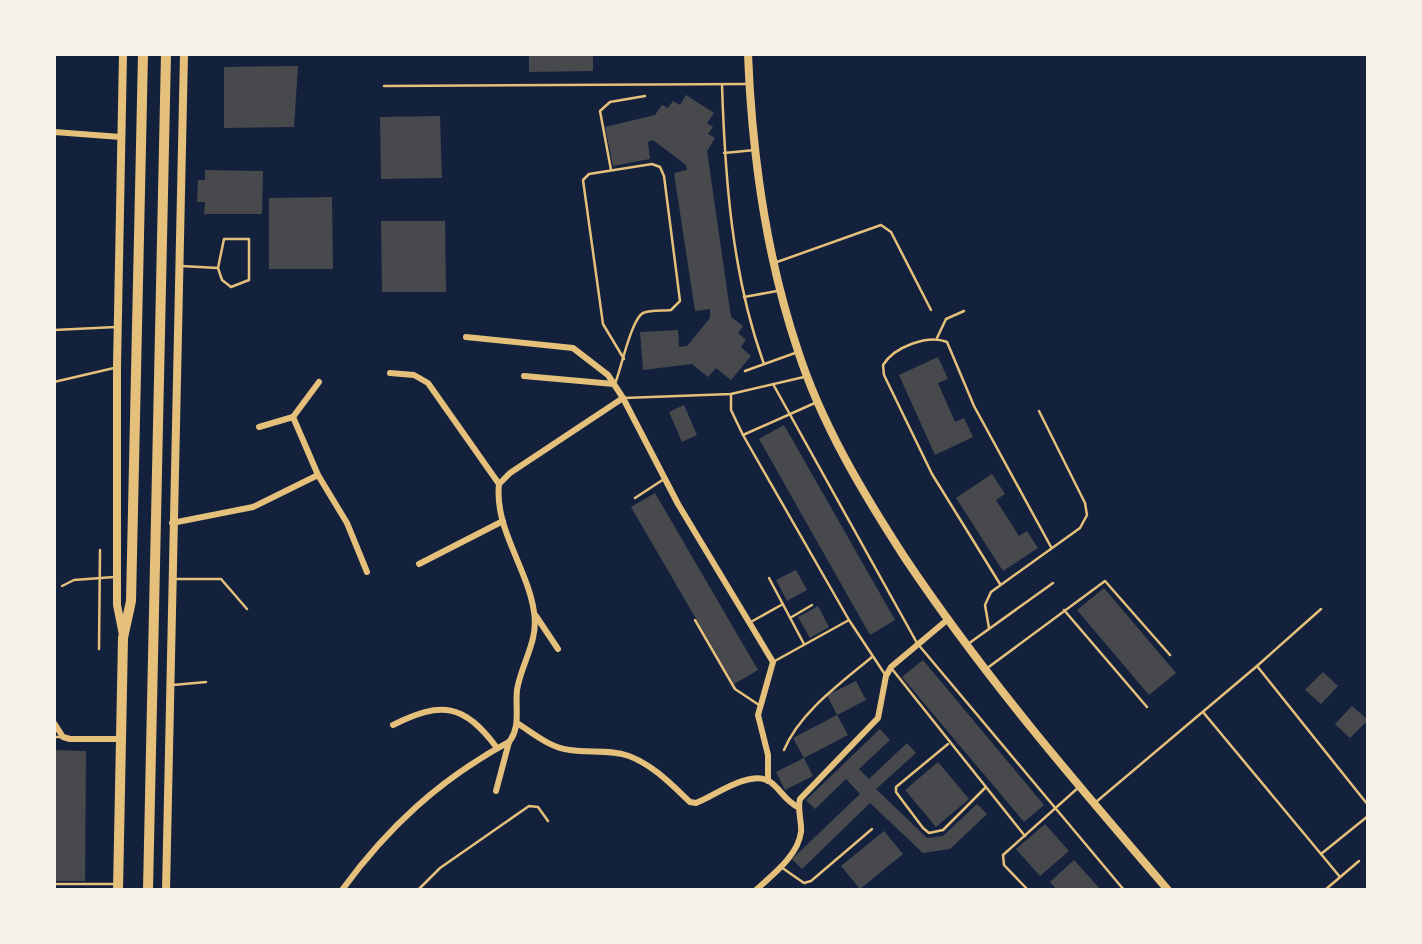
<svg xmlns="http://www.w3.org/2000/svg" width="1422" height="944" font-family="'Space Grotesk',sans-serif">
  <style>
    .building { fill: #48494c }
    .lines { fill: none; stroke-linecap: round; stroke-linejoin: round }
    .service { stroke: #e5c07b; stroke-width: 2.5 }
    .minor { stroke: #e5c07b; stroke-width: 6 }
    .secondary { stroke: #e5c07b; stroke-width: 8 }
    .primary { stroke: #e5c07b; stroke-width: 10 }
  </style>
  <rect width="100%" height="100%" fill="#14213d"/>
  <g class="building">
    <path d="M529,54H593V71L529,72Z"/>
    <path d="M298,66L294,127L224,128V67Z"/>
    <path d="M686,95L714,113L707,123L713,127L708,134L715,138L707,151L731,317L743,326L738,333L746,340L741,347L751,356L731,380L716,368L708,377L692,364L643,370L640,332L678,330L679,347L687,346L710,318V309L695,311L674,173L687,170L686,165L653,140L648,142L650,159L613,166L605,127L655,115L662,105L668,108L673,101L680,105Z"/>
    <path d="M440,116L442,178L381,179L380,117Z"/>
    <path d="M205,170L263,171L262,214H204L205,202H197L198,180H205Z"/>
    <path d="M332,197L333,269H269V198Z"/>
    <path d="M381,221H445L446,292H382Z"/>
    <path d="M938,357L948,379L938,383L955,422L964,418L973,437L935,455L899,375Z"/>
    <path d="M684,405L697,435L682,442L669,412Z"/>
    <path d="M784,425L895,620L870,635L759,439Z"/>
    <path d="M992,474L1005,494L996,500L1019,536L1027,531L1038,548L1003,571L956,498Z"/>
    <path d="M655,493L758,670L734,684L631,507Z"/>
    <path d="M796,570L807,590L787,601L776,580Z"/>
    <path d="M1104,588L1176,673L1149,695L1077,610Z"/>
    <path d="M818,606L829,627L810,638L798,617Z"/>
    <path d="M923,660L1044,805L1024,822L902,677Z"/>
    <path d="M1323,672L1338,686L1321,704L1305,690Z"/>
    <path d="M856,681L866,700L837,715L827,695Z"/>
    <path d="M1352,706L1368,720L1350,738L1335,724Z"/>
    <path d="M837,715L848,735L804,758L813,776L785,790L776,772L804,758L793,738Z"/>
    <path d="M880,729L890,740L859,769L869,779L907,743L916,753L876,789L927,838L943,836L977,804L987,814L950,849L923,853L870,803L802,869L792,859L860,794L846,779L815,809L806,800Z"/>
    <path d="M54,750L86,751L85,881H54Z"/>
    <path d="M938,762L969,799L936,827L905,790Z"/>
    <path d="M1045,824L1069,851L1040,876L1016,849Z"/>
    <path d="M884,831L903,854L860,889L841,866Z"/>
    <path d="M1074,860L1101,890H1057L1050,882Z"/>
  </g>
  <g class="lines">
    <g class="service">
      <path d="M722,85C725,178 732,276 764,364"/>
      <path d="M384,86L746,84"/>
      <path d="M724,153L755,150"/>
      <path d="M611,170L600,111L610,102L645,96"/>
      <path d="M777,262L881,225L891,232L931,310"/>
      <path d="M181,266L218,268L224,239H249V280L231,287L222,280L218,268"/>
      <path d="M744,297L777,291"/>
      <path d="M54,330L116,327"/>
      <path d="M937,338L946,319L964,311"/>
      <path d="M745,371L795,353"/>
      <path d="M616,381C621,368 632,318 643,313C651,310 663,311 671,310L680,301L664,176L660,167L652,164L589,174L583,180L603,324L624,359"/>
      <path d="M54,382L114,368"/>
      <path d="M773,384L917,643L1124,890"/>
      <path d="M731,394V410L743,435L849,620L886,676"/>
      <path d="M624,398L731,394L804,377"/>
      <path d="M743,435L817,402"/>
      <path d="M635,498L664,479"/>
      <path d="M769,578L804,644"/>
      <path d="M174,579H221L247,609"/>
      <path d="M1000,584L932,474L884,375L883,365C894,347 928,334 947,342L974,406L1051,547"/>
      <path d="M62,586L74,580L114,577"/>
      <path d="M1064,610L1147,707"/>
      <path d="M790,618L812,605"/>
      <path d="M695,620L735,689L759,705"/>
      <path d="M749,623L783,604"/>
      <path d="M989,628L985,605L991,592L1080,528L1087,515L1085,503L1039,411"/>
      <path d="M968,644L1053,583"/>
      <path d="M99,649L100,550"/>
      <path d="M773,662L849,620"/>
      <path d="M1257,666L1321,609"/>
      <path d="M892,669L1025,836"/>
      <path d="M986,669L1105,581L1170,655"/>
      <path d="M173,685L206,682"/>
      <path d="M1203,712L1321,854L1368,816"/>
      <path d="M54,737H63"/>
      <path d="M948,744L896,787V792L923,828L929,833L943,830L985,788"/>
      <path d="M784,750C800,712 841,683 872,657"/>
      <path d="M1096,802L1257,666L1368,805"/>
      <path d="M1321,854L1340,877"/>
      <path d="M781,867L804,883L811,881L872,829"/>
      <path d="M54,884H115"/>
      <path d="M418,890L440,868L529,806L538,807L548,821"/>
      <path d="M1028,890L1004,865L1003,855L1079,787"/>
      <path d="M1325,890L1359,861"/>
    </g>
    <g class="minor">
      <path d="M54,132L121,137"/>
      <path d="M466,337L573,348L608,375L623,398L678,504L773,662L758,715L768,755V781"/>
      <path d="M524,376L614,384"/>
      <path d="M293,417L319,382"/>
      <path d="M318,475L347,523L367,572"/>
      <path d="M499,484L510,473L623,398"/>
      <path d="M172,523L253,507L318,475L293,417L259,427"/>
      <path d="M419,564L503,521"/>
      <path d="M536,616L558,649"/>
      <path d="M54,723L63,737L70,739H121"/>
      <path d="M517,723C533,733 550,748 570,750C590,753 610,749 629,756C653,765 672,785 690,802L696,803C714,796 749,770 769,781C780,788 785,801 798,807"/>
      <path d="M393,725C441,701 464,703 497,748"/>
      <path d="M496,791L509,742"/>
      <path d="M342,890C388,827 440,779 509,742C521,727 515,708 517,690C521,664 539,641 534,612C528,569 494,528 499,484L428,383L414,375L390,373"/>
      <path d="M756,890C772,875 798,856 801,832C802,821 797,810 800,799L878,718L886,676L891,667L947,620"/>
    </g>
    <g class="secondary">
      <path d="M748,54C752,155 766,256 798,351C822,425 863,493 905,558C984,676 1075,782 1168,890"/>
      <path d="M123,635L117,605V367L123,54"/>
      <path d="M166,890L184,54"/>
    </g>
    <g class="primary">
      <path d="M118,890L123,638L131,601L143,54"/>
      <path d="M148,890L166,54"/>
    </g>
  </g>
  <rect width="1422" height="944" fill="none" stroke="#f6f1e7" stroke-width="112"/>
</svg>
